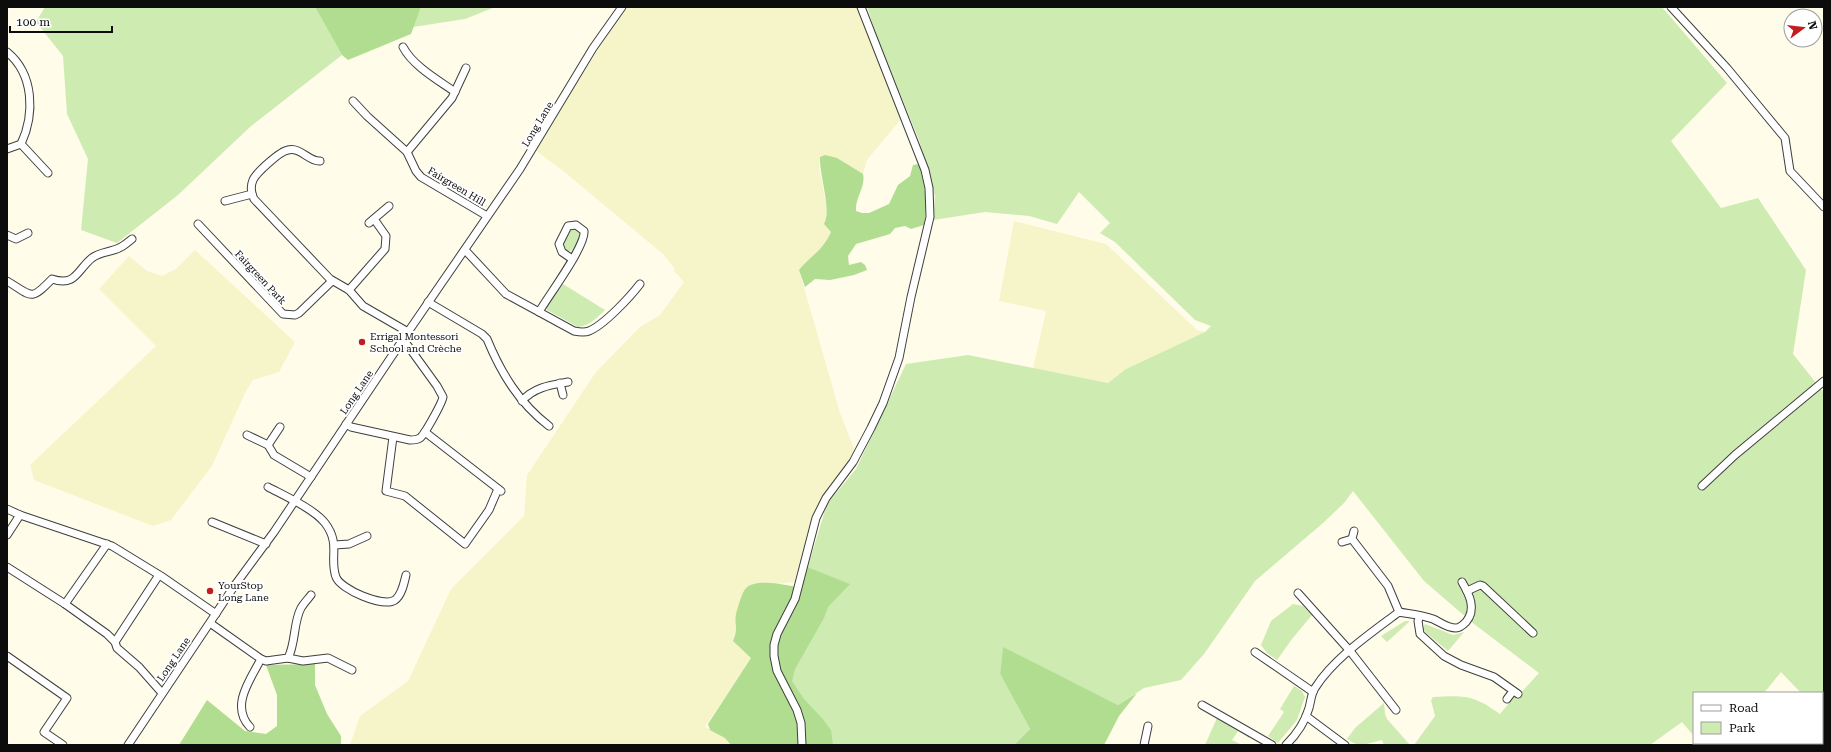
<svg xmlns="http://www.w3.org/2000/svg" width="1831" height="752" font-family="'Roboto Serif',serif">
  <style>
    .farmland { fill: #f6f4c9 }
    .green { fill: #ceebb2 }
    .forest { fill: #b1dd91 }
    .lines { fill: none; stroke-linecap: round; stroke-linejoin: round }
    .minor-casing { stroke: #3f3f3f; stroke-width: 9 }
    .minor { stroke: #fff; stroke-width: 7 }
    .poi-dot { fill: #c31d20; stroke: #fff; stroke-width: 1.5 }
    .labels { text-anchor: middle; stroke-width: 4; stroke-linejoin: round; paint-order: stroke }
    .street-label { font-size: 10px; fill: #0c0c0c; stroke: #fff }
    .poi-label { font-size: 10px; fill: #0c0c0c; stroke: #fff; text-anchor: start }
  </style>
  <rect width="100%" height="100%" fill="#fffcea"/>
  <g class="farmland">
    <path d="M627,7H858L901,119L867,160L863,174L851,168L820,157L819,167L826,205V221L831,232L827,242L819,251L799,270L840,413L855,451L845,468L829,486L816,507L794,582L748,587L756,651L705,727L744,745H350L360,716L408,681L451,589L524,516L527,475L596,372L640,327L660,315L684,282L673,270L675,269L663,254L562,170L535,150L613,26Z"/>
    <path d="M1014,221L1106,244L1197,330L1205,332L1126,369L1108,383L1033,368L1046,311L999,301Z"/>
    <path d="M195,250L295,342L279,372L253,380L245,393L212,466L171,520L153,526L34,480L30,465L156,346L99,289L129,256L147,271L162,276L176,269Z"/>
  </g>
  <g class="green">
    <path d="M45,7H315L342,55L250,127L178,195L117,243L81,230L88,159L67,114L63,56L36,22Z"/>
    <path d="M421,7H495L465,19L413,27Z"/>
    <path d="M867,7H1662L1727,83L1671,141L1721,208L1758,198L1806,270L1793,354L1824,393V716H1822V693H1801L1781,672L1764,693H1694V736L1682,722L1650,745H1414L1435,716L1431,700L1433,697C1465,695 1474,695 1500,714L1514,697L1519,695L1539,673L1474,624L1424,581L1353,491L1345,502L1323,523L1255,581L1204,654L1181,680L1144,688L1118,705L1003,648L1000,674L1030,729L1014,745H805L781,668L805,576L827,504L856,469L906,364L968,355L1108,383L1126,369L1205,332L1211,326L1195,320L1115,242L1100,233L1110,223L1079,192L1057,224L1029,216L985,212L933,220L935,196L919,140L877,37Z"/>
    <path d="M574,228L580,232L581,237L571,251H566L563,249C562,240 564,231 574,228Z"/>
    <path d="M563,284L605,310C597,317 590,326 578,327L547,310V304Z"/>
    <path d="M1293,604L1303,606L1312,615L1292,639L1277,660L1267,653L1261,645L1271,621Z"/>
    <path d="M1405,621H1410L1387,642L1381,636Z"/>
    <path d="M1425,624L1453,635L1464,632L1448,651L1425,632L1423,628Z"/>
    <path d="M1294,686L1302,691L1305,697L1297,720L1278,743L1268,736L1284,712L1280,709Z"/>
    <path d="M1384,703L1385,714L1387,719L1410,745H1384L1382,740C1368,743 1360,749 1347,739L1355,728Z"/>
    <path d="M1217,718L1250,735L1249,738L1238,731L1232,740L1242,745H1205Z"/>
  </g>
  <g class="forest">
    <path d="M315,7H421L411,34L348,60L342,55Z"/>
    <path d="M825,155L837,158L863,174C866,187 855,197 856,211L862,213H869L889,204L898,185L910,176L913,165L919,164C925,187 928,201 924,225L911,229L905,226L895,228L890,234L856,244L848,256L849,265L861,262L865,265L867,270L854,275L830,280L815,279L805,287L799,270C811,255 822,252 831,232L824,224C832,210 819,175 820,157Z"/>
    <path d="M807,567L850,584L828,607L824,618L795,669L792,681L804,699L822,718L831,730L833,745H731L725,738L710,730L708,724L751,658L733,641C739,628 734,625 736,614C738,607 742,592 746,588C757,578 787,585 800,588Z"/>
    <path d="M1003,647L1118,705L1137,693L1119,716L1104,745H1014L1030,729L1000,674Z"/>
    <path d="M315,664V685L327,714L341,736V745H179L207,700L245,731L266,734L277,726V695L266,665Z"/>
  </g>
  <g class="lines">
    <defs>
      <g id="minor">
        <path d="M1671,7L1727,68L1785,138L1790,171L1824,207"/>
        <path d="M403,47C413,66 438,80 455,92"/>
        <path d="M7,52C34,74 35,114 21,144L7,149"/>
        <path d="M353,101L367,116L407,152L452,98L466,68"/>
        <path d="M21,144L48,173"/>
        <path d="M407,152L416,171L421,177L487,216"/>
        <path d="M320,161C309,162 301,147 288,150C280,151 256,173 253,180C250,187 251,193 254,199L330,279L349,290L363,306L408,332"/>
        <path d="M225,201L252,194"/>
        <path d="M369,223L389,206"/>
        <path d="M198,224L283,314L295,315L299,313L332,281"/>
        <path d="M7,235L16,239L28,233"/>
        <path d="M465,250L506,294L574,331C579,332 584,333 589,331C604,325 630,297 640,284"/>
        <path d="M7,281C32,296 30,302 52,279C76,287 77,270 92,258C99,252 111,252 119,248C124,246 128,242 132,239"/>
        <path d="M349,290L385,249L386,236L374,219"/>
        <path d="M428,302L482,334L487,339C501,373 519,403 549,426"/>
        <path d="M539,312C548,296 586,246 584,231L576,225L568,226L559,244L562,252L572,259"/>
        <path d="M560,383L563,395"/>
        <path d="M522,401C534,387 551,385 568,382"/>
        <path d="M346,424L351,427L410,440C414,440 417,440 420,438C425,434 442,403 443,397L437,386L403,339"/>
        <path d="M425,432L501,491"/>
        <path d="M247,435L268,445L274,455L311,477"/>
        <path d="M393,437L386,491L405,496L465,544L489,510L498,489"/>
        <path d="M268,445L280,427"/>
        <path d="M1702,486L1735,455L1824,381"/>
        <path d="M268,487C285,496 314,509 325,523C341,544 329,558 336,577C340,589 383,608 395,600C402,595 404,583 406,575"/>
        <path d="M7,509L20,515L112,546L161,576L216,614"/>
        <path d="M212,522L266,544"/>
        <path d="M1354,531L1352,539L1388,586L1399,612"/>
        <path d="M7,535L20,515"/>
        <path d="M1342,542L1352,539"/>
        <path d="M335,545L349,544L367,536"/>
        <path d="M7,567L65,604L107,634L115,642L117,648L139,667L162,693"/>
        <path d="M1467,591L1480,585L1483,586L1533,633"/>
        <path d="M1298,593L1350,651L1396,710"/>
        <path d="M65,604L107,544"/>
        <path d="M1420,616L1418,621L1420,634L1444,656L1461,665L1494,677L1518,694"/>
        <path d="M210,623L261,659L266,661L288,658C296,643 293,623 301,608C304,603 308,599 311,595"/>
        <path d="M115,642L159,575"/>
        <path d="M1255,652L1313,692"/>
        <path d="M7,656L67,698L44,732L63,745"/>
        <path d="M288,658L303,661L328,658L352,670"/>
        <path d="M1507,699L1513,691"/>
        <path d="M1202,705L1272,745"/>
        <path d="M1306,716L1345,745"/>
        <path d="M250,727C230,706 250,680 261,659"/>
        <path d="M128,745L235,585L274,532L408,332L520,169L593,48L622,7"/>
        <path d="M802,745L801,723L797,710L777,671L774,656V645L777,634L795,599L816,518L826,498L853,462L871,428L883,403L899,358L911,297L930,217L929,188L925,170L861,7"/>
        <path d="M1144,745L1148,726"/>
        <path d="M1286,745C1296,735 1305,722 1309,708C1311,701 1311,694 1315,688C1334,658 1371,633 1399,612C1410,614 1422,615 1433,619C1440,622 1447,628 1456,628C1460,628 1463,625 1466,622C1477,609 1469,594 1462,582"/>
        <path d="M1745,745L1746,743"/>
      </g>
    </defs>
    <use href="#minor" class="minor-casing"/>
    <use href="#minor" class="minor"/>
  </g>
  <g class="poi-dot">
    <circle cx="362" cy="342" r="4"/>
    <circle cx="210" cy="591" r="4"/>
  </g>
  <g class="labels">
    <g class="street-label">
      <text transform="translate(537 124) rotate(-59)" y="4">Long Lane</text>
      <text transform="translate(457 186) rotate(31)" y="4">Fairgreen Hill</text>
      <text transform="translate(261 277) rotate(47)" y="4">Fairgreen Park</text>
      <text transform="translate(356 392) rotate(-56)" y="4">Long Lane</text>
      <text transform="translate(173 659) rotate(-56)" y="4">Long Lane</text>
    </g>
    <g class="poi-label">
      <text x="370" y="340">Errigal Montessori<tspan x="370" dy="12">School and Crèche</tspan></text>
      <text x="218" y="589">YourStop<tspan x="218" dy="12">Long Lane</tspan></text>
    </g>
  </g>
  <rect width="1831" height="752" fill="none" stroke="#0c0c0c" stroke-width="16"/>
  <rect x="1693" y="692" width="130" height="52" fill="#ffffff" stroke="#9e9e9e"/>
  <rect x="1701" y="705" width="20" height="6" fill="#ffffff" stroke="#9e9e9e"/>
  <text x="1729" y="712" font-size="12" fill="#0c0c0c">Road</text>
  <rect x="1701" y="722" width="20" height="12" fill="#ceebb2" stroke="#9e9e9e"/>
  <text x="1729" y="732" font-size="12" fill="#0c0c0c">Park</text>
  <g transform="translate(1803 28) rotate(75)"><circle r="19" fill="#ffffff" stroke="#9e9e9e"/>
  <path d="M0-3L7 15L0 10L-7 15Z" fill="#c31d20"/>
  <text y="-6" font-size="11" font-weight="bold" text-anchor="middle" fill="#0c0c0c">N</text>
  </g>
  <path d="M10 26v6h102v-6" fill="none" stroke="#0c0c0c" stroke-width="2"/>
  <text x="16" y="26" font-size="12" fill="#0c0c0c" stroke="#ffffff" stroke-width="3" paint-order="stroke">100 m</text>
</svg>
